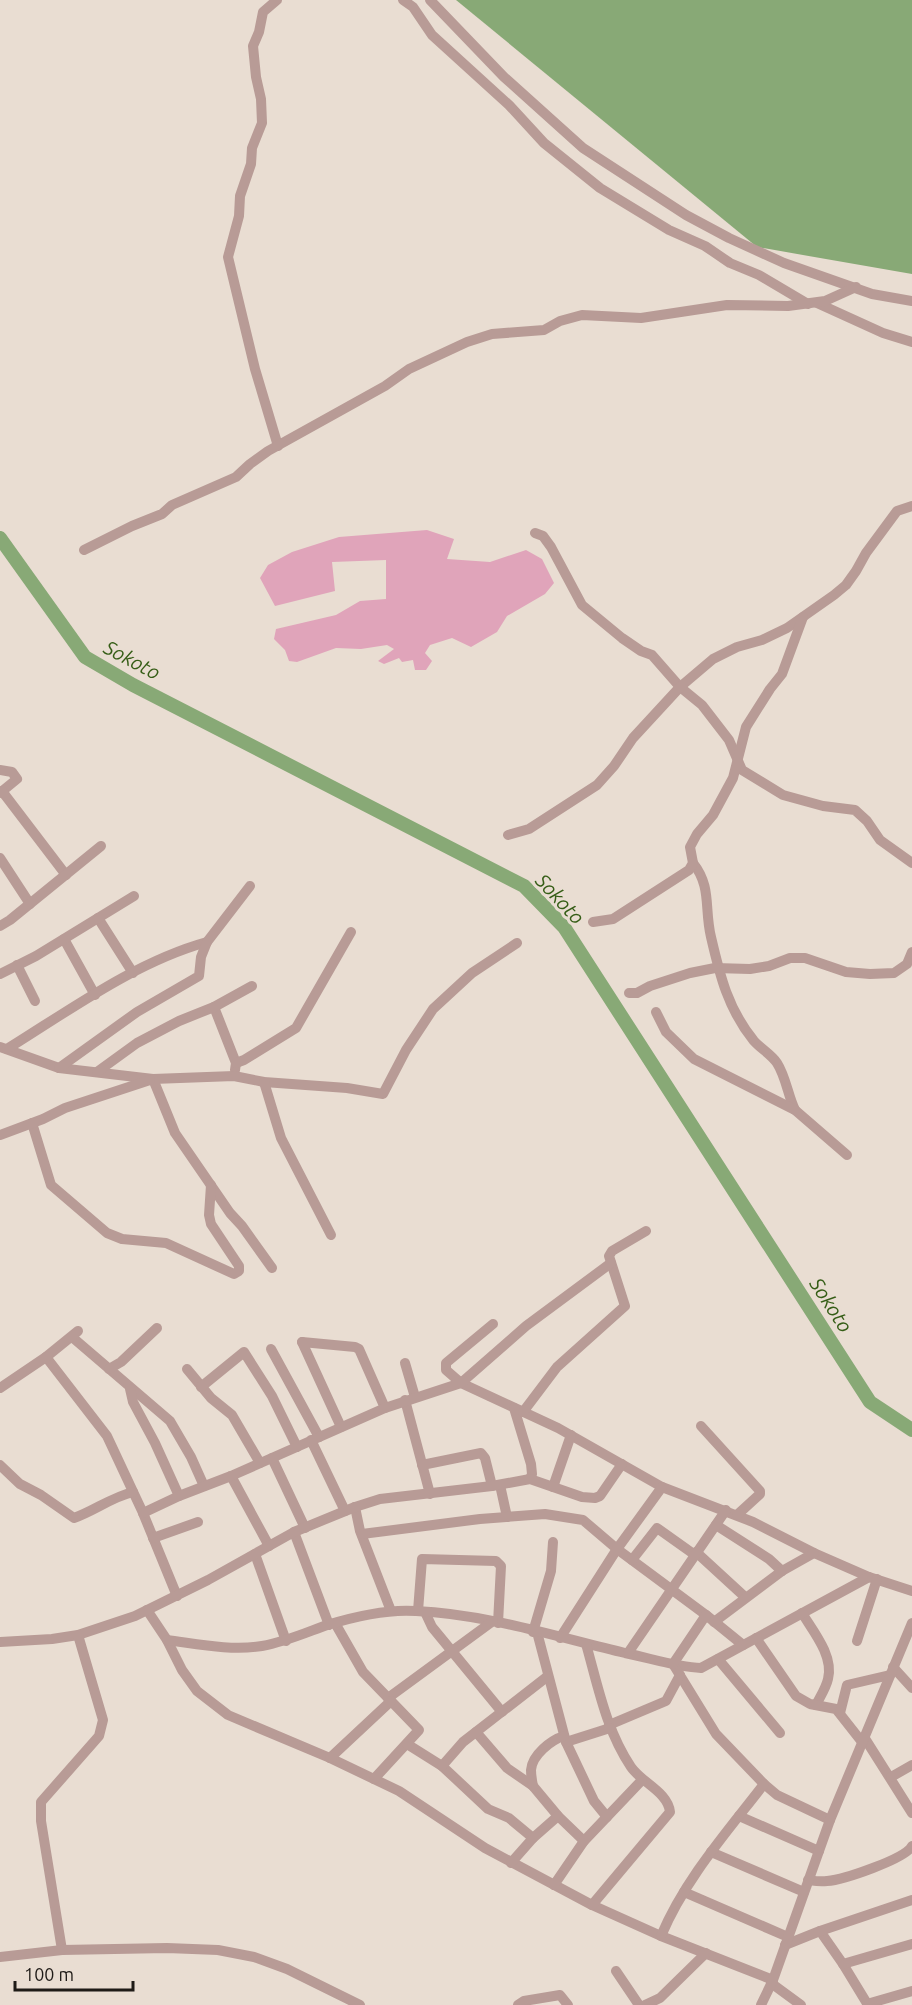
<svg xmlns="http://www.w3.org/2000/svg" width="912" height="2005" font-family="Ubuntu,sans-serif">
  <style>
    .green { fill: #e0a4ba }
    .water { fill: #88a976 }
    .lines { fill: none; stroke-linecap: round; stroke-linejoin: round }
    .river { stroke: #88a976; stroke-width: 14 }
    .minor { stroke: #b89b96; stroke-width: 10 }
    .labels { text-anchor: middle; stroke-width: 6; stroke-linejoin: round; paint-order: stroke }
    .water-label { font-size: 20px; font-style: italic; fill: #355d16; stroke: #e9ddd2 }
  </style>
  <rect width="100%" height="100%" fill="#e9ddd2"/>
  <path class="green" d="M427,530L454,539L447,559L490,562L526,550L542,559L554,583L545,594L507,616L497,632L471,647L452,638L430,645L425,653L432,661L426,670H415L413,660L402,662L399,658L384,664L378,661L394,649L387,645L361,649L336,648L297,662L289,661L285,650L274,639L276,629L336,615L360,601L386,599V560L332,562L335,591L275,606L260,578L268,565L292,552L339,537Z"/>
  <path class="water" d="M456,0H912V274L757,247Z"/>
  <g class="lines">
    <path class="river" d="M0,538L85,657L133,685L524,886L564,927L870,1402L912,1430"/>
    <g class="minor">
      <path d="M277,0L263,12L259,32L253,46L256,77L261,99L262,123L252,148L251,164L240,196L239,216L228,257L255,369L278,446"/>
      <path d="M403,0L413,7L432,35L509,105L544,143L600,188L669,230L705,246L730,263L759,275L808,304"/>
      <path d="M430,0L504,77L583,148L686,215L729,238L784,263L872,294L912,301"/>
      <path d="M817,303L883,333L912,342"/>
      <path d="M535,533L543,536L551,547L582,605L622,638L641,651L652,655L680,687L702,705L729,740L742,770L783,795L823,806L855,810L867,821L880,840L912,863"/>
      <path d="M84,550L132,526L162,514L172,505L236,477L250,464L268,451L385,386L409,369L467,342L492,334L544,330L560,321L582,315L641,318L727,305L788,306L825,301L856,287"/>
      <path d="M0,770L12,772L17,779L0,793"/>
      <path d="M2,791L66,875"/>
      <path d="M508,835L529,829L597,785L614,766L633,738L680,687L713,659L737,647L762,640L787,628L834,595L846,585L856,571L866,553L897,511L912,506"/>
      <path d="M0,858L30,904"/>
      <path d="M693,863C712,887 704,908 711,937C720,976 728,1009 754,1041C761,1049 771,1054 777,1063C786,1077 788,1096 795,1110"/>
      <path d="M98,918L133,973"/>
      <path d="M593,922L613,919L689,870L693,863L690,847L697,834L713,815L733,778L746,727L770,689L782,674L803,617"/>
      <path d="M0,926L10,920L101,846"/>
      <path d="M64,939L95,995"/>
      <path d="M17,965L35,1001"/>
      <path d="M0,974L36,956L134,896"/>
      <path d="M629,993H637L650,986L690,973L715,968L750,969L769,966L790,958H805L846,972L870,974L894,973L907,964L912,952"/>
      <path d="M214,1007L236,1063L235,1070"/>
      <path d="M656,1012L666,1032L694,1059L795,1110L847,1155"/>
      <path d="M0,1047L59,1068L76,1070L153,1079L234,1076L264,1082L347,1088L383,1094L406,1050L433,1009L472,973L517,943"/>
      <path d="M7,1049C70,1010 135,962 207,942"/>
      <path d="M236,1063L244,1060L296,1028L351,932"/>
      <path d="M59,1068L137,1012L199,976L201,957L207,942L250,886"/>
      <path d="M97,1072L137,1043L179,1021L214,1007L252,986"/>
      <path d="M153,1079L175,1133L230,1213L242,1226L272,1268"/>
      <path d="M264,1082L281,1138L331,1235"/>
      <path d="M32,1123L51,1185L107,1233L122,1239L166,1243L234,1274L239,1271V1266L211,1224L209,1215L211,1185"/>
      <path d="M0,1135L43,1119L65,1108L150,1080"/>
      <path d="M493,1324L446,1363V1370L461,1383L558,1428L662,1487L753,1522L814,1553L869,1577L912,1591"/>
      <path d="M72,1337L170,1421L191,1457L204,1486"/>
      <path d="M302,1342L355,1347L359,1349L385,1408"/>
      <path d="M302,1342L341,1427"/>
      <path d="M271,1349L319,1437"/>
      <path d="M46,1357L107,1436L143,1513L177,1596"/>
      <path d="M405,1363L415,1397"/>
      <path d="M109,1369L121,1362L157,1328"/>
      <path d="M187,1369L211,1398L232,1415L260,1463"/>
      <path d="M201,1387L244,1352L272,1396L297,1447"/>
      <path d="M0,1388L46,1357L78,1331"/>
      <path d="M130,1389L133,1402L155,1443L179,1496"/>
      <path d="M405,1400L430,1494"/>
      <path d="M514,1408L531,1464L532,1474L530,1479"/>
      <path d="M523,1412L557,1367L625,1306L609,1256L612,1251L646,1231"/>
      <path d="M701,1426L760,1491V1494L737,1515"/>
      <path d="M311,1440L345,1511"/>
      <path d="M272,1458L305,1528"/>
      <path d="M0,1465L20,1484L41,1495L74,1518C94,1511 112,1497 133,1492"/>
      <path d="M422,1465L481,1453L485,1458L492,1486"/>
      <path d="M231,1476L269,1546"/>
      <path d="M500,1485L507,1517"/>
      <path d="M553,1487L571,1435"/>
      <path d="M355,1507L360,1531L391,1611"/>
      <path d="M143,1513L179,1496L231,1476L385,1408L461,1383L526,1326L611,1263"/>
      <path d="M716,1525L769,1559L782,1571"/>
      <path d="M294,1532L329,1625"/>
      <path d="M362,1534L480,1519L545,1514L583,1520L617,1549L706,1615L743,1645"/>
      <path d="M153,1538L198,1522"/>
      <path d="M696,1552L745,1597"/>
      <path d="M255,1554L286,1641"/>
      <path d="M632,1560L657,1528L695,1555"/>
      <path d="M147,1610L167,1640L182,1670L197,1691L228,1715L330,1758L399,1791L485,1848L592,1905L661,1936L773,1980"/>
      <path d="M418,1611L422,1559L496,1561L501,1566L498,1623"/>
      <path d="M425,1612L432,1627L502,1712"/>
      <path d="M802,1613C813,1631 834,1656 828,1679C826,1688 820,1697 816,1705"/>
      <path d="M714,1622L782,1571L814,1553"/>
      <path d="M335,1623L363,1672L419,1730L374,1779"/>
      <path d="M533,1632L551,1571L553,1542"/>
      <path d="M537,1632L566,1742L594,1801L607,1817"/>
      <path d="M560,1638L617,1549L662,1487"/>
      <path d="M756,1638L796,1696L810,1704L836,1709L862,1742"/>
      <path d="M167,1640C198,1644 231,1651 262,1646C285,1642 305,1633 327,1625C353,1617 389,1609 416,1611C486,1614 557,1637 625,1653C650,1658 676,1667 701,1668L869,1577"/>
      <path d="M857,1641L877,1579"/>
      <path d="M0,1642L52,1639L78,1635L135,1616L208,1580L294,1532L355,1507L380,1499L492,1486L530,1479L582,1497L595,1498L600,1496L622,1464"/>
      <path d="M586,1644C598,1686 606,1730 631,1767C642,1783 668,1792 670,1812L592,1905"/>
      <path d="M628,1653L726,1510"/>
      <path d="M718,1659L780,1733"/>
      <path d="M673,1664L716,1734L764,1784L777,1795L830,1820"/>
      <path d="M673,1664L706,1615"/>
      <path d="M893,1667L912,1688"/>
      <path d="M388,1698L493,1621"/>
      <path d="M840,1713L847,1685L890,1675"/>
      <path d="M609,1725L666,1701L680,1675"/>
      <path d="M476,1732L507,1768L533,1786L558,1816L584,1841"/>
      <path d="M864,1737L912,1813"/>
      <path d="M566,1742L610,1728"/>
      <path d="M407,1744L442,1766L488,1809L509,1818L533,1838"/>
      <path d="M330,1758L391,1701"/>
      <path d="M442,1766L463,1742L548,1676"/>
      <path d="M891,1777L912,1765"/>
      <path d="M533,1786C532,1781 531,1775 531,1770C532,1755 551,1740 564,1736"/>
      <path d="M739,1816L819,1851"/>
      <path d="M711,1852L804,1892"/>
      <path d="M511,1863L533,1838L558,1816"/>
      <path d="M808,1880C815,1881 820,1882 827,1881C843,1880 905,1859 912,1846"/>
      <path d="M554,1885L584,1841L642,1780"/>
      <path d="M684,1892L788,1937"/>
      <path d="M820,1931L843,1964L868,2005"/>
      <path d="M661,1936C685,1879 727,1832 764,1784"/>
      <path d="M785,1945L820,1931L912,1900"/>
      <path d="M62,1950L41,1821V1802L99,1736L103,1720L78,1635"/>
      <path d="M0,1957L62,1950L167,1948L218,1950L254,1957L287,1969L360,2005"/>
      <path d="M843,1964L912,1944"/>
      <path d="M616,1971L639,2005"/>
      <path d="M771,1983L801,2005"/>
      <path d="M867,2004L912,1991"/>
      <path d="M518,2005L524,2001L560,1995L568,2005"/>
      <path d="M645,2005L660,1998L706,1953"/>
      <path d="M761,2005L773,1980L830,1820L912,1623"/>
    </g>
  </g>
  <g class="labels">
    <g class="water-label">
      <text transform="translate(132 660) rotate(28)" y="7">Sokoto</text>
      <text transform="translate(560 899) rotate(47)" y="7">Sokoto</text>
      <text transform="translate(831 1305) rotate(57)" y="7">Sokoto</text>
    </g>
  </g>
  <path d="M15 1981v9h118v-9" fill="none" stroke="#1f1b17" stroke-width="3"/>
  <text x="24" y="1981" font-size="18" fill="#1f1b17" stroke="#e9ddd2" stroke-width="4.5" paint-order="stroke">100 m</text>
</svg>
